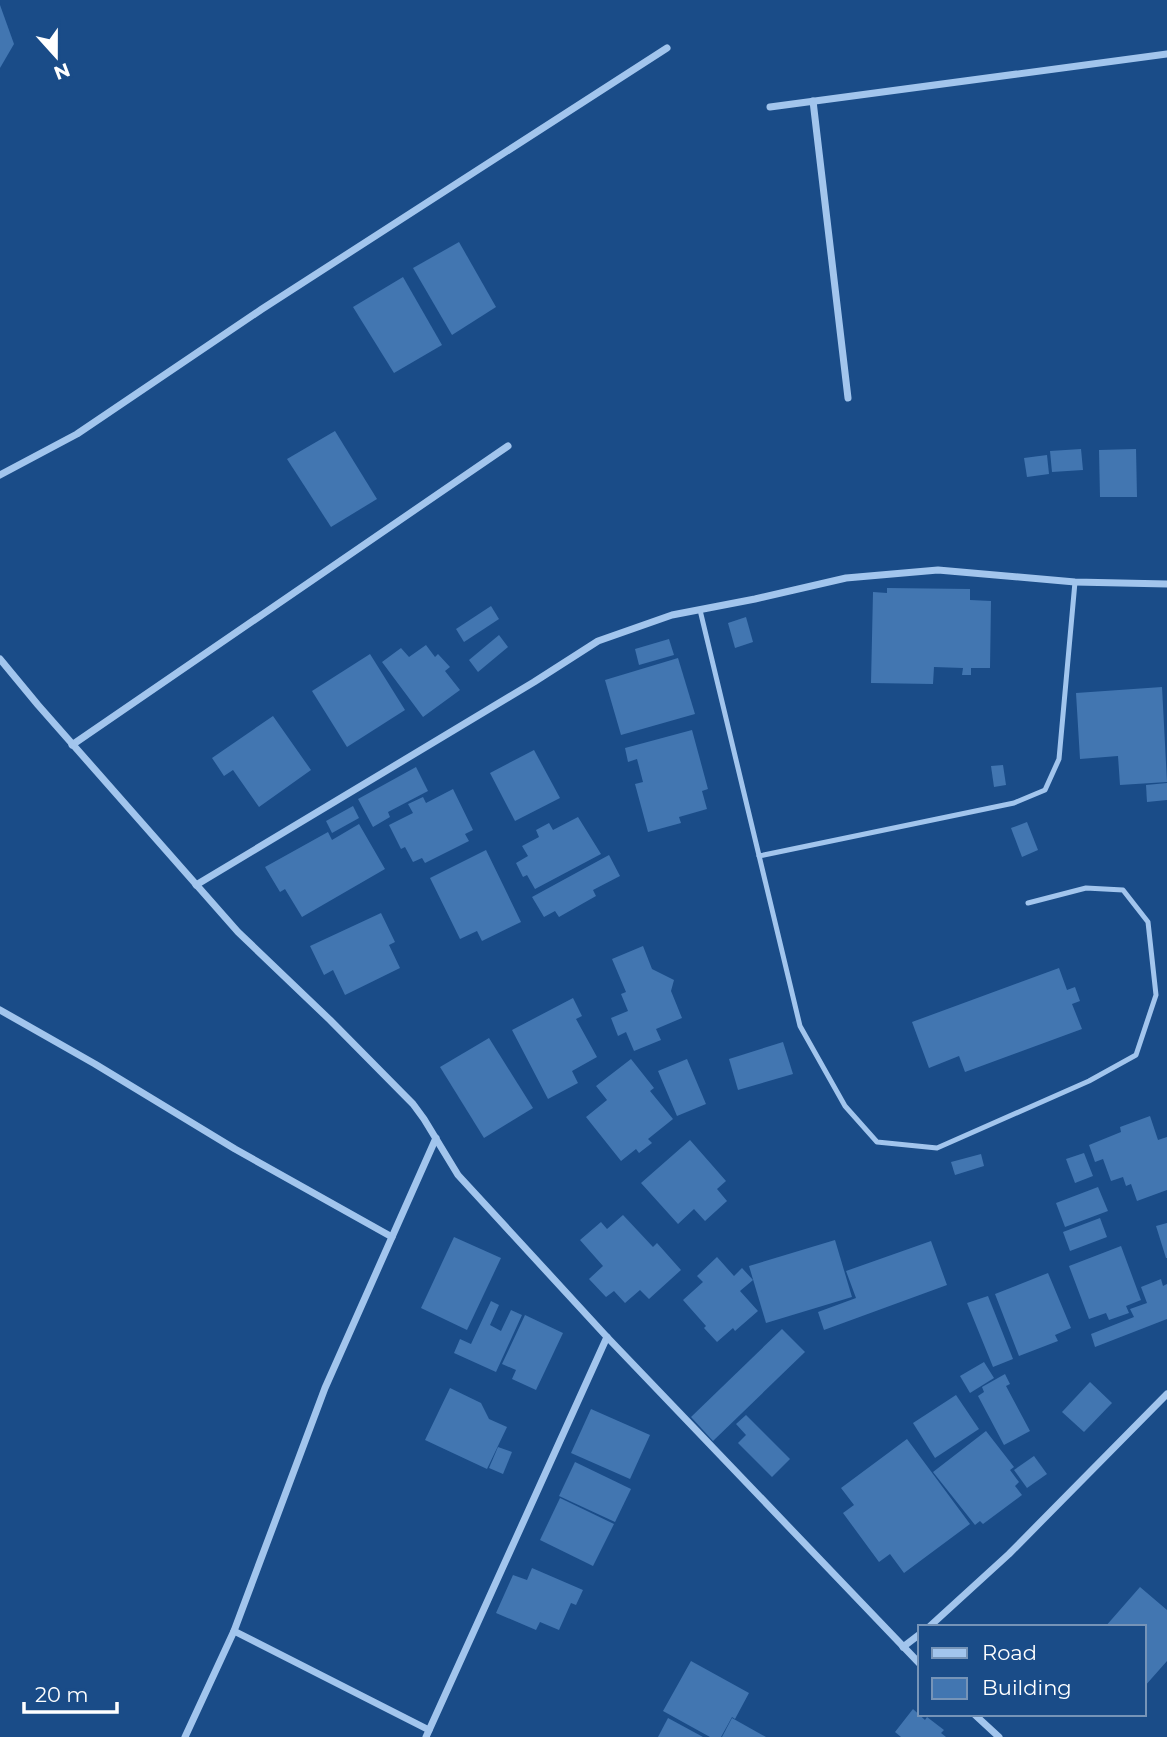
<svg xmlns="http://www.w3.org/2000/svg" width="1167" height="1737" font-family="Montserrat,sans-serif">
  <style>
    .building { fill: #4276b1 }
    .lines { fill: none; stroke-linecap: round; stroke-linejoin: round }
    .service { stroke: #a2c5ed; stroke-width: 5 }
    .minor { stroke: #a2c5ed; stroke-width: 7 }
  </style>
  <rect width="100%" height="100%" fill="#1a4c88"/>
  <g class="building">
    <path d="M0,5L14,44L0,68Z"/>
    <path d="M459,242L496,307L452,335L413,268Z"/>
    <path d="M403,277L442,345L394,373L353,307Z"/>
    <path d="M335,431L377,499L331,527L287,459Z"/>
    <path d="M1081,449L1083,470L1052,472L1050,451Z"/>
    <path d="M1136,449L1137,497H1100L1099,450Z"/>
    <path d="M1047,455L1049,474L1027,477L1024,458Z"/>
    <path d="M887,588L970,589V600L991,601L990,668H971V675H962L963,668L934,667L933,684L871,683L873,592L887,593Z"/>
    <path d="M491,606L499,619L464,642L456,629Z"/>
    <path d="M746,617L753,642L735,648L728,623Z"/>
    <path d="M499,635L508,647L478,672L469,660Z"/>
    <path d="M669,639L674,655L639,665L635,649Z"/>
    <path d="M426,645L435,657L438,654L450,667L445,671L460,690L423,717L382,662L401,648L409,657Z"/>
    <path d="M370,654L405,710L347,747L312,691Z"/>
    <path d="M678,658L695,714L621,735L605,680Z"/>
    <path d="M1162,687L1167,782L1120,785L1118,756L1080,759L1076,693Z"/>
    <path d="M273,716L311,770L259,807L233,770L224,776L212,758Z"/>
    <path d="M692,730L708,789L702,791L707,809L679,817L681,823L648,832L635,784L643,782L637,759L628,762L625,748Z"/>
    <path d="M534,750L560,798L515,821L490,773Z"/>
    <path d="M1003,765L1006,785L994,787L991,766Z"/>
    <path d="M416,767L428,791L388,812L390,817L373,827L358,799Z"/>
    <path d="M1167,783V800L1147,802L1146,785Z"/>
    <path d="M453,789L473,830L465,834L469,841L425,863L422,858L413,862L405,847L401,849L389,825L413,813L408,804L423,797L426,803Z"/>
    <path d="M353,806L359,818L332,833L326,821Z"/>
    <path d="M578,817L601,854L535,889L527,875L523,877L516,863L528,856L522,846L539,837L536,830L549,823L553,830Z"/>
    <path d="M1027,822L1038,850L1022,857L1011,828Z"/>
    <path d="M359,824L385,869L302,917L285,889L280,892L265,867L328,832L332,840Z"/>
    <path d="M486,850L521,922L482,941L477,931L460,939L430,878Z"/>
    <path d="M609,855L620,876L593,890L596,896L559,917L555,911L544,917L532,897Z"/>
    <path d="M381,913L395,942L389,945L400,968L345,995L333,970L324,975L310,946Z"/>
    <path d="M643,946L652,969L674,980L671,991L682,1018L656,1029L661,1040L634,1051L626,1032L618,1036L611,1018L628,1011L621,994L626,992L612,959Z"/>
    <path d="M1059,968L1067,990L1075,987L1080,1001L1072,1004L1082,1029L965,1072L959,1056L929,1068L912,1022Z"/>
    <path d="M573,998L582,1016L576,1019L597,1057L572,1071L578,1083L548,1099L512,1030Z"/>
    <path d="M489,1038L533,1108L484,1138L440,1067Z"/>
    <path d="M783,1042L793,1074L738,1090L729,1059Z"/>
    <path d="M631,1059L654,1088L650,1091L673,1119L648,1139L652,1143L639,1153L636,1149L621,1161L586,1117L607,1100L596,1086Z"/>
    <path d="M687,1059L706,1104L677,1116L658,1071Z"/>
    <path d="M1150,1116L1158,1140L1167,1137V1190L1137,1201L1131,1184L1126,1186L1123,1177L1111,1181L1103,1159L1095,1162L1089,1145L1121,1132L1120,1127Z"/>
    <path d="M690,1140L726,1181L717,1189L727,1201L705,1221L694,1209L678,1224L641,1183Z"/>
    <path d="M1084,1153L1093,1176L1075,1183L1066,1159Z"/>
    <path d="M981,1154L984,1166L955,1175L951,1162Z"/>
    <path d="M1098,1187L1108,1211L1065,1227L1056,1203Z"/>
    <path d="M623,1215L653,1247L657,1243L681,1270L649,1299L640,1290L625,1303L614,1291L606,1297L589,1279L603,1266L580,1240L601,1222L607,1229Z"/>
    <path d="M1100,1218L1107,1237L1070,1251L1063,1232Z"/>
    <path d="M1167,1223V1258H1166L1156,1226Z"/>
    <path d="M454,1237L501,1258L467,1330L421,1308Z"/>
    <path d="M835,1240L852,1297L766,1323L749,1266Z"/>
    <path d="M931,1241L947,1285L824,1330L818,1312L856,1298L846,1271Z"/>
    <path d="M1121,1246L1141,1300L1126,1306L1129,1313L1109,1320L1106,1313L1089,1319L1069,1266Z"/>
    <path d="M717,1257L734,1276L742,1268L753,1280L740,1291L758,1311L735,1331L733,1328L717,1342L704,1328L706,1326L683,1300L703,1282L697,1276Z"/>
    <path d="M1048,1273L1071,1328L1055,1335L1058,1341L1019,1356L995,1294Z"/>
    <path d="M1161,1279L1163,1286L1167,1284V1319L1095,1347L1091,1334L1134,1317L1130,1309L1147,1303L1141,1287Z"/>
    <path d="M988,1296L1013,1359L993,1367L967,1303Z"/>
    <path d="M491,1301L499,1305L490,1325L501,1331L511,1310L522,1315L496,1372L454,1353L460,1339L471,1344Z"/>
    <path d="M525,1315L563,1333L536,1390L512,1379L516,1370L502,1364Z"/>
    <path d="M782,1329L805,1352L713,1441L691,1417Z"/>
    <path d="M984,1362L994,1378L970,1393L960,1376Z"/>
    <path d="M1005,1374L1010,1384L1006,1386L1030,1431L1004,1445L978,1396L984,1392L982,1387Z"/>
    <path d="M1090,1382L1112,1403L1084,1432L1062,1412Z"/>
    <path d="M450,1388L481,1403L489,1419L507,1427L487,1469L425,1440Z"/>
    <path d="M956,1395L979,1429L935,1458L913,1423Z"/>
    <path d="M591,1409L650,1435L630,1479L571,1453Z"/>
    <path d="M746,1415L790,1459L772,1477L738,1443L746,1435L736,1424Z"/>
    <path d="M986,1431L1014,1467L1010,1470L1019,1482L1015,1486L1022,1495L983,1524L980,1521L975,1525L933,1472Z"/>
    <path d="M907,1439L970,1524L904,1573L890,1554L879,1562L843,1513L854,1505L841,1488Z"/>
    <path d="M498,1447L512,1452L503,1474L489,1468Z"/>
    <path d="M1034,1456L1047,1474L1027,1488L1014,1470Z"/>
    <path d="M575,1462L631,1489L615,1522L559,1496Z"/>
    <path d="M560,1498L614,1524L593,1566L540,1540Z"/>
    <path d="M532,1568L583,1590L576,1605L571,1603L559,1630L540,1622L536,1630L496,1613L513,1575L527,1580Z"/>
    <path d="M1140,1587L1167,1610V1661L1144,1687V1627H1105Z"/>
    <path d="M691,1661L749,1693L735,1719L732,1717L721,1737H710L663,1711Z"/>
    <path d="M913,1709L925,1720L927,1717L944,1730L941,1733L946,1737H901L895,1732Z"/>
    <path d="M668,1718L703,1737H658Z"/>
    <path d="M732,1718L766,1737H722Z"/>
  </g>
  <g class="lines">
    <g class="service">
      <path d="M700,610L800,1026L845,1106L877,1142L937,1148L1089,1081L1136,1055L1156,995L1148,922L1123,890L1086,888L1028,903"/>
      <path d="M759,856L1014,803L1045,790L1059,759L1075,582"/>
    </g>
    <g class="minor">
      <path d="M813,101L848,398"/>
      <path d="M770,107L1167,54"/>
      <path d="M0,475L77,434L262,309L667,48"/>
      <path d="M0,659L38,705L238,932L330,1020L413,1104L424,1119L458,1175L607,1337L920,1664"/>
      <path d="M72,745L508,446"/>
      <path d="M196,885L534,682L598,641L672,615L755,599L846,578L938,570L1075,582L1167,584"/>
      <path d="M0,1010L95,1064L235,1149L392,1237"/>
      <path d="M929,1627L1009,1554L1167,1394"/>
      <path d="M234,1631L429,1730"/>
      <path d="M903,1647L920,1634"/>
      <path d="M974,1714L999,1737"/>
      <path d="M185,1737L234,1631L325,1388L436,1138"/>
      <path d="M426,1737L607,1337"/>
    </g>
  </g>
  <rect x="918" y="1625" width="228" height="91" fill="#1a4c88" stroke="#7694b8" stroke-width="2"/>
  <rect x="932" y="1648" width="35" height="10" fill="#a2c5ed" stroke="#7694b8" stroke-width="2"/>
  <text x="982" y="1660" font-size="21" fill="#ffffff">Road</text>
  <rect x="932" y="1678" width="35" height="21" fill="#4276b1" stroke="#7694b8" stroke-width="2"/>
  <text x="982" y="1695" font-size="21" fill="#ffffff">Building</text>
  <g transform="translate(56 56) rotate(159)" stroke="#1a4c88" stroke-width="5" paint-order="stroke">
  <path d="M0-5L12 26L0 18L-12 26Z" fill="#ffffff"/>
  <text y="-10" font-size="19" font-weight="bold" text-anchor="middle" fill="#ffffff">N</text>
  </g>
  <path d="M24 1702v10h93v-10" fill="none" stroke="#ffffff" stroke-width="3.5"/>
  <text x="35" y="1702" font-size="21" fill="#ffffff" stroke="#1a4c88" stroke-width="5" paint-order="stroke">20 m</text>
</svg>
